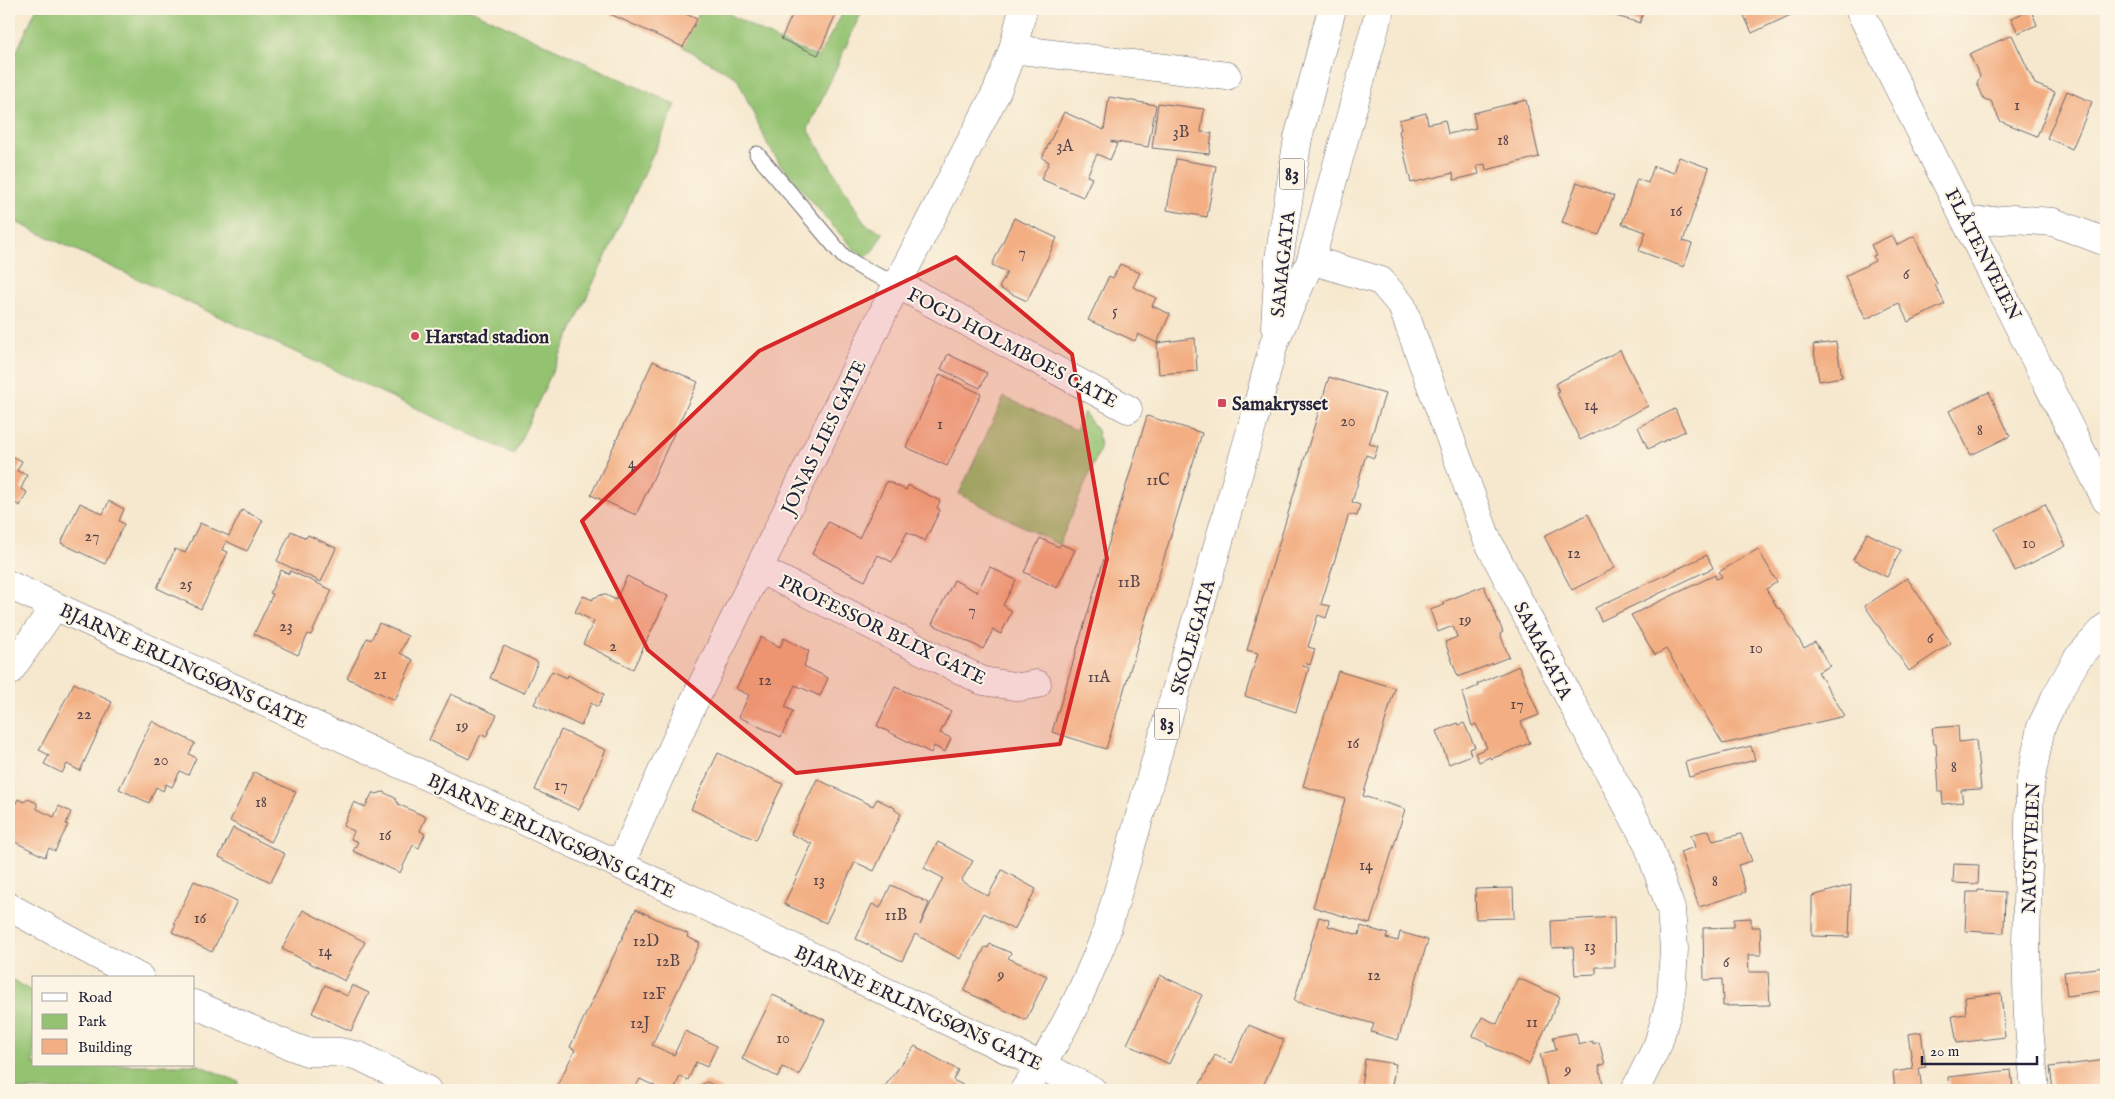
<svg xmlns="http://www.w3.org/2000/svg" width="2115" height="1099" font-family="'IM FELL English',serif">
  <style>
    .green { fill: #93c270; stroke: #5a7256 }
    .building { fill: #f3af83 }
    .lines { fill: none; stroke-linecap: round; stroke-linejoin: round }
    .service-casing { stroke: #6c676e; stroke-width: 17 }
    .minor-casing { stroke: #6c676e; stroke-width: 29 }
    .trunk-casing { stroke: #6c676e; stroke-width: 29 }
    .service { stroke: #fff; stroke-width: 15 }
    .minor { stroke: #fff; stroke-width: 28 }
    .trunk { stroke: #fff; stroke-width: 28 }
    .marked { fill: #d62828; fill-opacity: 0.2; stroke: #d62828; stroke-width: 4; stroke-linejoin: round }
    .poi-dot { fill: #d1495b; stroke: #fcf5e5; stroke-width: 2 }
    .labels { text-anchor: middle; stroke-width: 4; stroke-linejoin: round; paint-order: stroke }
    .number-label { font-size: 16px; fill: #56454d }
    .shield { fill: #fcf5e5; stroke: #63616e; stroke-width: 1 }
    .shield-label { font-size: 18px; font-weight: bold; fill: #22223b }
    .street-label { font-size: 19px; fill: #22223b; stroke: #fcf5e5 }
    .poi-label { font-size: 19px; font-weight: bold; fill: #22223b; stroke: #fcf5e5; text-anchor: start }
  </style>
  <rect width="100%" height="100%" fill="#fcf5e5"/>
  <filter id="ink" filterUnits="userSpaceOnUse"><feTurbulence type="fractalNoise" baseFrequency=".02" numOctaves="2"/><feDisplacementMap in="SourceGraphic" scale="10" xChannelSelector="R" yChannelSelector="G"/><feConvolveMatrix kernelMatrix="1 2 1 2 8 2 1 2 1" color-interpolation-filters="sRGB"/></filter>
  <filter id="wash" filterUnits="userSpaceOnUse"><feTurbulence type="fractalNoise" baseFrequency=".0096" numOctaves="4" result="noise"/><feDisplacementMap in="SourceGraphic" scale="20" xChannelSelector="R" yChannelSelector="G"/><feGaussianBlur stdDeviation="1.12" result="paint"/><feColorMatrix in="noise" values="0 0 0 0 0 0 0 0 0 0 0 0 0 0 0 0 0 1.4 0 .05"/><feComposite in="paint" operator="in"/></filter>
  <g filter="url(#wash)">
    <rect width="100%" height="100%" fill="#f6e8ce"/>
    <g class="green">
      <path d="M36,9H469L676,105L514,454L9,219V68Z"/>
      <path d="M701,9H720L779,41L818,57L845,9H863L808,129L865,224L883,233L873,251L865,257L854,249L831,224L780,164L768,145L737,78L683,47Z"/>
      <path d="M1004,397L1076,430L1084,412L1098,432L1100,449L1059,545L959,494Z"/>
      <path d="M9,977L34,993V1065H194V1063L239,1082L236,1090H9Z"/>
    </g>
    <g id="blocks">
      <g class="building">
        <path d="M599,9H675L697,19L683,47Z"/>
        <path d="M729,9H744L742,14Z"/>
        <path d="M795,9H838L818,55L781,39Z"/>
        <path d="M1592,9H1644L1640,23Z"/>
        <path d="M1741,9H1796L1797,12L1752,33Z"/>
        <path d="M2031,10L2037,25L2018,33L2011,18Z"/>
        <path d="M2012,35L2035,84L2055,92L2037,136L2000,121L1991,101L1984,99L1977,83L1980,76L1969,54Z"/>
        <path d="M2067,91L2092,102L2072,149L2047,138Z"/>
        <path d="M1109,97L1156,105L1148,147L1110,141L1117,144L1110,160L1097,154L1087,176L1092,178L1083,197L1041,179L1049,162L1042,158L1064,112L1104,130Z"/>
        <path d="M1526,100L1539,157L1486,170L1485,164L1477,166L1479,174L1454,180L1453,173L1411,183L1399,131L1401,130L1399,120L1426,113L1428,124L1445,120L1448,134L1476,128L1473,113Z"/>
        <path d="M1158,103L1204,109L1201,132L1212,133L1209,154L1152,148Z"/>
        <path d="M1679,157L1709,168L1683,241L1692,244L1684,267L1639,251L1646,232L1622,224L1637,179L1648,183L1654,166L1674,173Z"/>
        <path d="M1176,159L1216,166L1207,217L1167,210Z"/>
        <path d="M1577,182L1614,196L1599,235L1562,222Z"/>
        <path d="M1014,218L1057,238L1027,301L999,288L1007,272L992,265Z"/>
        <path d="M1892,235L1897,245L1914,236L1937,284L1935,285L1945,304L1908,322L1899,303L1866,319L1845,276L1875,261L1873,256L1876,255L1871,245Z"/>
        <path d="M1120,264L1140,273L1133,287L1156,298L1152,306L1170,314L1157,343L1138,334L1135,341L1088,320L1109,276L1113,278Z"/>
        <path d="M1195,338L1197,371L1159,374L1157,343Z"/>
        <path d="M1836,342L1842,377L1819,381L1813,345Z"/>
        <path d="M1620,350L1648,406L1580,440L1557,393L1560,392L1555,384Z"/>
        <path d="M948,354L987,373L980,388L941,369Z"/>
        <path d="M653,361L698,382L636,515L591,495Z"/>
        <path d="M940,374L981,394L947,466L906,447Z"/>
        <path d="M1329,377L1385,394L1369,444L1378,446L1374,458L1366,455L1352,502L1360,505L1357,516L1349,514L1321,604L1330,606L1326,618L1318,615L1308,647L1315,649L1310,665L1304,663L1303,666L1309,668L1296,712L1245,696L1258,653L1247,650Z"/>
        <path d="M1989,392L2010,436L1971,455L1949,411Z"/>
        <path d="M1675,409L1685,431L1648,449L1638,427Z"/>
        <path d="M1147,416L1202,433L1106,749L1052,732Z"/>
        <path d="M9,455L22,461L17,471L27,475L21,489L27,492L20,506L14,503L9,515Z"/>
        <path d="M887,481L906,490L908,485L940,501L937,508L940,510L925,541L907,532L892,562L878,555L865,581L812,554L828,522L859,538Z"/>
        <path d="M109,501L124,509L119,521L124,524L105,564L61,543L80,503L103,514Z"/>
        <path d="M2045,504L2066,546L2015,571L1995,529Z"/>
        <path d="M242,510L263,520L247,551L226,541L222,550L228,552L201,609L157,588L175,549L185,553L200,523L229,536Z"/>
        <path d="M1588,514L1615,568L1572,590L1544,536Z"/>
        <path d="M291,531L306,538L308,535L336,548L321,582L277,561Z"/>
        <path d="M1867,533L1901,550L1887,577L1853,560Z"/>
        <path d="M1040,538L1059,547L1061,544L1075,550L1057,588L1024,572Z"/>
        <path d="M1758,549L1777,582L1766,589L1778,609L1780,608L1804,648L1815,642L1830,666L1818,672L1845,716L1723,744L1666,649L1655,655L1631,615L1715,575L1716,579L1722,577L1719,572Z"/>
        <path d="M1707,555L1713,568L1601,621L1595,608Z"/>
        <path d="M990,567L1016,580L1003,605L1012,611L1001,634L993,630L983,649L932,624L954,580L977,592Z"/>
        <path d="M281,570L289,574L290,571L332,590L311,635L308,634L298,655L254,634L273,594L270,593Z"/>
        <path d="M627,576L668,596L633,669L583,644L594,621L575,612L583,596L593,600V598L604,594L616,600Z"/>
        <path d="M1907,578L1951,643L1909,671L1865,606Z"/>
        <path d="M1484,586L1503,632L1500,634L1509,657L1458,677L1445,642L1457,637L1453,626L1438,632L1430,610L1444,605L1443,602Z"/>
        <path d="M379,623L408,636L400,653L413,660L395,700L347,678L367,638L371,640Z"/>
        <path d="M761,637L780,647L784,638L809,651L804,666L828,678L820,696L795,685L785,707L793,711L781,737L739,717L749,695L736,689Z"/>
        <path d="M504,646L538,662L524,693L490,678Z"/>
        <path d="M1519,666L1539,715L1521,722L1530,743L1491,759L1490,757L1479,762L1475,753L1487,748L1476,724L1472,726L1462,693L1478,686L1477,684Z"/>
        <path d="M552,671L567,678L568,675L604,694L598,707L591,703L581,726L534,704Z"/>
        <path d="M1338,671L1395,688L1363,796L1405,809L1370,924L1313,907L1345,799L1303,786Z"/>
        <path d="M74,683L112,702L80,771L67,764L62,773L44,764L49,755L39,750Z"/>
        <path d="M895,687L951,711L940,733L951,738L945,752L934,746L931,753L877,726Z"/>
        <path d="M451,694L497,715L486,737L481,734L469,759L429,740Z"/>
        <path d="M152,721L195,743L189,754L196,758L188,775L180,771L172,787L166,784L163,791L156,787L149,803L119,789Z"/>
        <path d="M1458,723L1459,725L1464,723L1475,747L1469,749L1471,755L1449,764L1436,731Z"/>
        <path d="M1958,726L1959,742L1976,740L1981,789L1961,790L1963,802L1943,804L1942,792H1939L1936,744H1934L1932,728Z"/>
        <path d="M561,730L606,750L579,810L535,790Z"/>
        <path d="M1751,746L1755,760L1689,777L1685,762Z"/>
        <path d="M718,753L783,784L756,840L691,809Z"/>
        <path d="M254,772L296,792L271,842L230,821Z"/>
        <path d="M817,779L873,806L877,799L895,808V810L901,814L874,871L855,862L826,923L784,904L812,844L791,834Z"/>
        <path d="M373,792L376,794L383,792L395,798L398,804L426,817L420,831L425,834L419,848L413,845L400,873L353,851L358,842L351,839L354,831L343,826L354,802L365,807Z"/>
        <path d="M18,799L24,802L28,799L37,803V809L54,817L59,806L71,812L66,824L68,825L55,851L49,848L45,857L9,839V817Z"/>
        <path d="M233,828L285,854L271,882L219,857Z"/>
        <path d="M1709,830L1713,841L1741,834L1752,861L1738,865L1746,892L1699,907L1680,852L1695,847L1691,835Z"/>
        <path d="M938,842L973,861L961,881L988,896L1002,870L1036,889L1014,930L984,913L960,959L915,934L902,961L856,939L872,904L880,908L891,885L929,903L920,925L943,878L924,868Z"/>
        <path d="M1954,864L1979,865L1978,884L1953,883Z"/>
        <path d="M194,881L237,901L212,952L172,932L176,924L174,923Z"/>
        <path d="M1851,885L1849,937L1812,936V896Z"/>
        <path d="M1513,888L1514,918L1476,919L1475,889Z"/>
        <path d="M1978,890L2005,892L2004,933L1965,931L1967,892H1978Z"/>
        <path d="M636,909L688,934L687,937L700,943L652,1045L674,1055L685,1031L717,1046L707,1067L696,1062L688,1080L680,1076L674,1090H663L640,1079L634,1090H555L575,1050L570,1047Z"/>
        <path d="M303,910L365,942L345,981L282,949Z"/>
        <path d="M1319,917L1329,920L1328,926L1359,935L1361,926L1388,934L1386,938L1398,941L1400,932L1428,940L1398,1040L1371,1032L1374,1024L1294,1001Z"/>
        <path d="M1614,917L1615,967H1596V974L1575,975L1573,947L1552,948L1551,921Z"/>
        <path d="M1751,918V927H1760L1761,955H1748L1749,972H1768L1770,1005L1723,1006L1722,979L1704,980L1703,928L1734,927V919Z"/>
        <path d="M990,944L1011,953L1008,958L1047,976L1026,1020L964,991L985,947L988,948Z"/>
        <path d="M2105,967L2106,990L2067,996L2064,972Z"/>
        <path d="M1160,975L1202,995L1169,1064L1127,1044Z"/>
        <path d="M1518,978L1560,997L1529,1064L1487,1045L1488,1043L1473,1036L1482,1017L1497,1024Z"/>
        <path d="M325,985L347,996L352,985L369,993L351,1031L312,1013Z"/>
        <path d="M2001,993L2005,1037L1957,1043L1952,1016L1966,1014L1965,997Z"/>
        <path d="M773,995L825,1020L799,1075L782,1067L778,1077L742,1059Z"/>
        <path d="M1249,1025L1284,1040L1261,1090H1197L1215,1055L1232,1063Z"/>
        <path d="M1921,1032L1926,1067L1919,1068L1922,1090H1895L1893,1072L1913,1069L1908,1034Z"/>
        <path d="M1576,1033L1579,1045L1593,1041V1044L1599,1042L1605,1064L1599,1066L1603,1084L1593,1087L1594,1090H1548L1540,1054L1556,1050L1553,1037Z"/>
        <path d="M915,1046L958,1070L953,1080L972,1090H882Z"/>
        <path d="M1365,1059L1396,1064L1391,1090L1361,1086Z"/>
        <path d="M2106,1060V1090H2053L2050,1067Z"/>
        <path d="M2011,1070L2013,1090H1949L1948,1077Z"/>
        <path d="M707,1082L724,1090H691Z"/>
      </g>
    </g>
  </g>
  <g filter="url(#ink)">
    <use href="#blocks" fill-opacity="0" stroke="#6c676e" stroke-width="1"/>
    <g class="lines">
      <defs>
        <path id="service" d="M757,154L844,257L867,271L897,284"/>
        <g id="minor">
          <path d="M1859,9L2106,500"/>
          <path d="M1013,49L1227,76"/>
          <path d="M1969,223L2014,219L2053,222L2106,242"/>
          <path d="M1311,260L1381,281L1402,306L1487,539L1572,703L1647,842L1671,909L1674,949L1671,998L1658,1044L1635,1090"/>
          <path d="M897,284L1128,409"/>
          <path d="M759,569L983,681L1020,687L1037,684"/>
          <path d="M9,585L620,865L1092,1090"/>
          <path d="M9,672L55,606"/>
          <path d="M620,865L687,716L897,284L997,91L1013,49L1023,9"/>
          <path d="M9,907L140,978"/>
          <path d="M194,1004L278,1041L307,1052H340L359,1056L427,1090"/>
          <path d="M2035,1090L2028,1017L2026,945L2030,784L2041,727L2055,698L2077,659L2106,627"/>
        </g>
        <g id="trunk">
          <path d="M1275,327L1279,259L1298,138L1332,9"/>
          <path d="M1024,1090C1060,1041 1084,989 1106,933L1253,423L1274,343L1311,260L1380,9"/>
        </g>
      </defs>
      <use href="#service" class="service-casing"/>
      <use href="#minor" class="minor-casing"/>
      <use href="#trunk" class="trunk-casing"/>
      <use href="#service" class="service"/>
      <use href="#minor" class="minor"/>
      <use href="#trunk" class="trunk"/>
    </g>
  </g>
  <path class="marked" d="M956,257L1072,354L1107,559L1060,744L796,773L648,650L582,521L759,351Z"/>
  <g class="poi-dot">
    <circle cx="415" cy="336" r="5"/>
    <rect x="1217" y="398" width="10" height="10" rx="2.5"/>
  </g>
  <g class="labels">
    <g class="number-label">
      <text x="2017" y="110">1</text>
      <text x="1181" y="137">3B</text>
      <text x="1503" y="145">18</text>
      <text x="1065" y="151">3A</text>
      <text x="1676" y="216">16</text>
      <text x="1022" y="257">7</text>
      <text x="1906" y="279">6</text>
      <text x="1115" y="316">5</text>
      <text x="1591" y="410">14</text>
      <text x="1348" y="426">20</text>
      <text x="940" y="429">1</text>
      <text x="1980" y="435">8</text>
      <text x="632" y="468">4</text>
      <text x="1158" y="485">11C</text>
      <text x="92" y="541">27</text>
      <text x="2029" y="548">10</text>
      <text x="1574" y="558">12</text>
      <text x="1129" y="587">11B</text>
      <text x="186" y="589">25</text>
      <text x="972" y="615">7</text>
      <text x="1465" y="625">19</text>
      <text x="286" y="631">23</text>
      <text x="1930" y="643">6</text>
      <text x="613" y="651">2</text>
      <text x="1756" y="653">10</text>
      <text x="380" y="679">21</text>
      <text x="1099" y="682">11A</text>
      <text x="765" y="685">12</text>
      <text x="1517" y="709">17</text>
      <text x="84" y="719">22</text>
      <text x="462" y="731">19</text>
      <text x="1353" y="748">16</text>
      <text x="161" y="765">20</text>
      <text x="1954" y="772">8</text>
      <text x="561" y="790">17</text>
      <text x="261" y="807">18</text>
      <text x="385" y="840">16</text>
      <text x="1366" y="870">14</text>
      <text x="819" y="885">13</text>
      <text x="1715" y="886">8</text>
      <text x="896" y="920">11B</text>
      <text x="200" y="923">16</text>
      <text x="646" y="946">12D</text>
      <text x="1590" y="951">13</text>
      <text x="325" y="956">14</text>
      <text x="668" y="966">12B</text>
      <text x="1726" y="967">6</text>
      <text x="1001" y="980">9</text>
      <text x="1374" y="980">12</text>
      <text x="654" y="999">12F</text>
      <text x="1532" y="1027">11</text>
      <text x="640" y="1028">12J</text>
      <text x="783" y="1043">10</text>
      <text x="1568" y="1075">9</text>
    </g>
    <g class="shield">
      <rect x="1279.5" y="158.5" width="25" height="31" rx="4"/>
      <rect x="1154.5" y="708.5" width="25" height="31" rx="4"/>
    </g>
    <g class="shield-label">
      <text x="1292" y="180">83</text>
      <text x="1167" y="730">83</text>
    </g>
    <g class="street-label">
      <text transform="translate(1984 254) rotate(63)" y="7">FLÅTENVEIEN</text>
      <text transform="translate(1282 264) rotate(-84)" y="7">SAMAGATA</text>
      <text transform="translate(1013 347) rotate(28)" y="7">FOGD HOLMBOES GATE</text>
      <text transform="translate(823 437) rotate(-64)" y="7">JONAS LIES GATE</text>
      <text transform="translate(883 629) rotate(26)" y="7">PROFESSOR BLIX GATE</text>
      <text transform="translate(1192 637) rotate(-74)" y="7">SKOLEGATA</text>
      <text transform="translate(1544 650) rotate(63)" y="7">SAMAGATA</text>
      <text transform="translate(184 665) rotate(25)" y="7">BJARNE ERLINGSØNS GATE</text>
      <text transform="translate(552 835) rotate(25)" y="7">BJARNE ERLINGSØNS GATE</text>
      <text transform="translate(2030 848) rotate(-88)" y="7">NAUSTVEIEN</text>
      <text transform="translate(919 1007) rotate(25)" y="7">BJARNE ERLINGSØNS GATE</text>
    </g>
    <g class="poi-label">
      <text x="425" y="343">Harstad stadion</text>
      <text x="1232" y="410">Samakrysset</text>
    </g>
  </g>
  <rect width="2115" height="1099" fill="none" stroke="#fcf5e5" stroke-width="30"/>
  <rect x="32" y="976" width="162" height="90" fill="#fcf5e5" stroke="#a5a1a1"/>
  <rect x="42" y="993" width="25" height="8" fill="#ffffff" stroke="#a5a1a1"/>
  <text x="78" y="1002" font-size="15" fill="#22223b">Road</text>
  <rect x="42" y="1014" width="25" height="15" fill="#93c270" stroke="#a5a1a1"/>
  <text x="78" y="1026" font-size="15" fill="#22223b">Park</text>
  <rect x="42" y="1039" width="25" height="15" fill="#f3af83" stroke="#a5a1a1"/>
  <text x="78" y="1052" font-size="15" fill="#22223b">Building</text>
  <path d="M1922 1056v8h115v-8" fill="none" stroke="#22223b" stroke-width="2.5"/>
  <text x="1930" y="1056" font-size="15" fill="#22223b" stroke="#fcf5e5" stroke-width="4" paint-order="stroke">20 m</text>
</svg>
